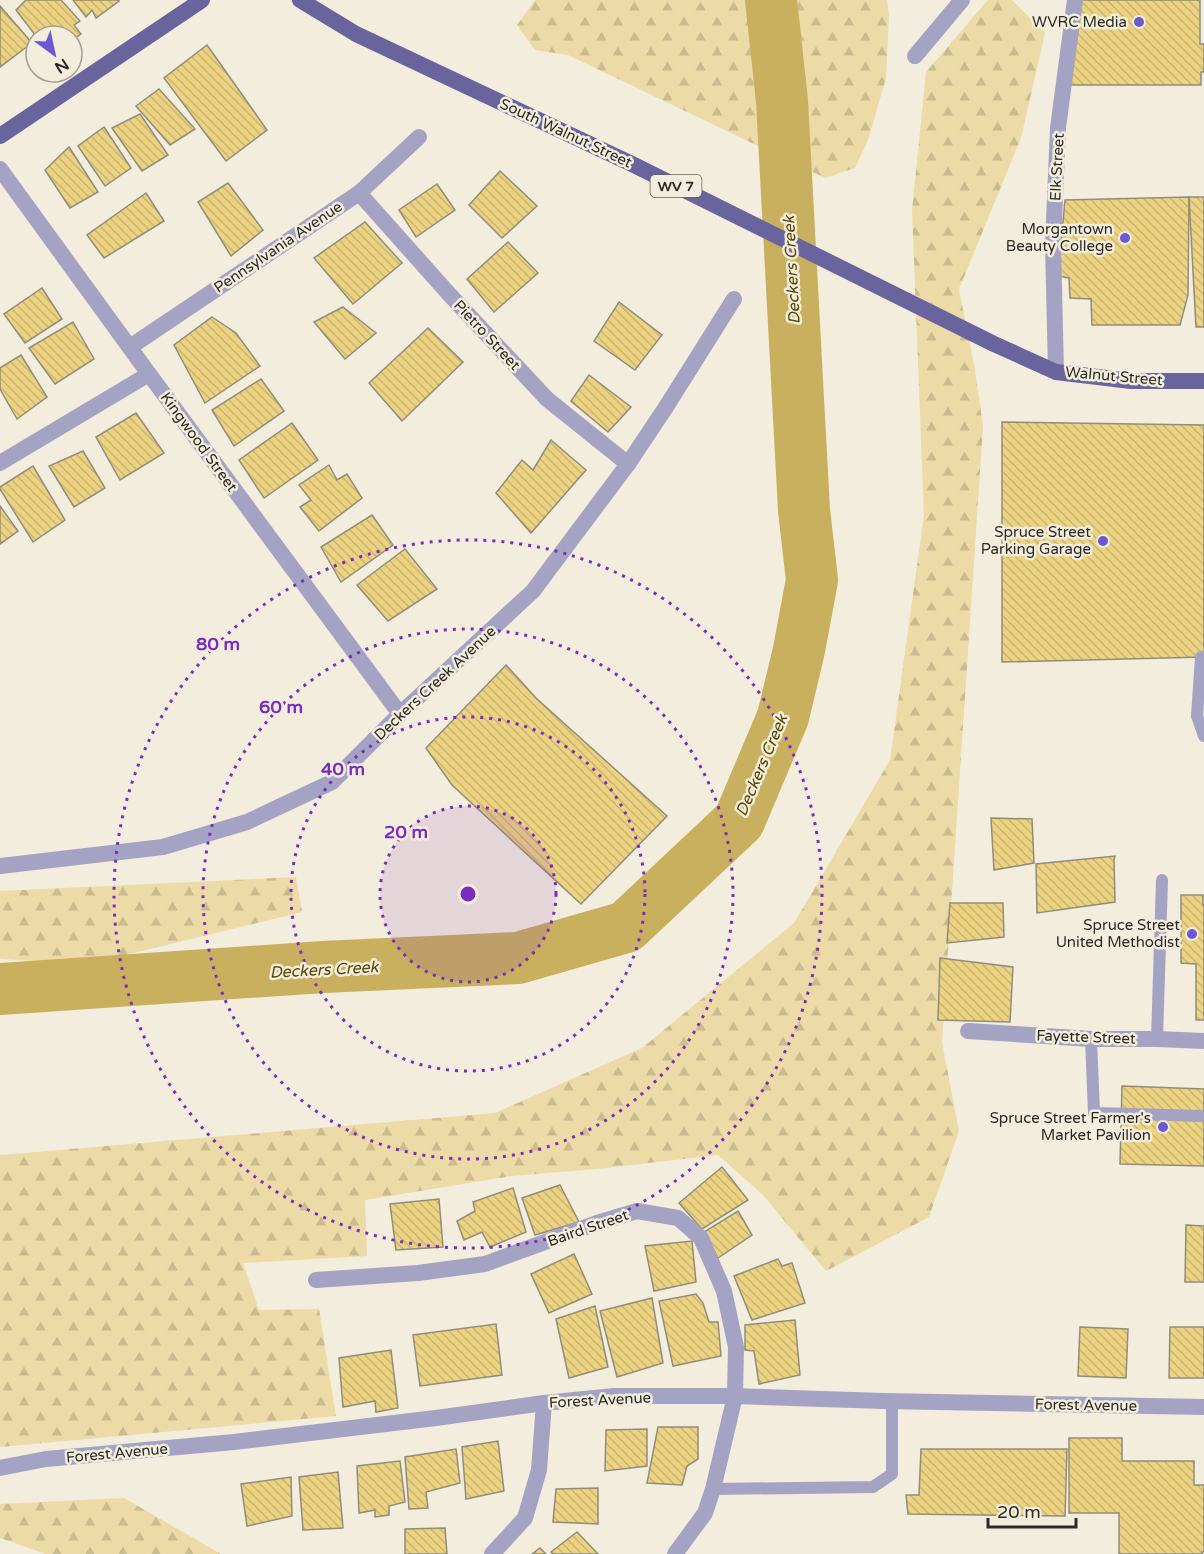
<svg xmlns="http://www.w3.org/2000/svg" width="1204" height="1554" font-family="'Varela Round',sans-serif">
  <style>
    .forest { fill: url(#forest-firs) }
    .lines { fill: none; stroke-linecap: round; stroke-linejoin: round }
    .river { stroke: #c9b05e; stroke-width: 52 }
    .building { fill: url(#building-back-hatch); stroke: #918d7d; stroke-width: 1.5 }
    .service { stroke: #a4a3c4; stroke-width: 12 }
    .minor { stroke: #a4a3c4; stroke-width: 16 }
    .primary { stroke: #69649e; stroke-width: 16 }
    .ring { fill: none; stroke: #7b2cbf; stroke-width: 3; stroke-dasharray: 3 6 }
    .poi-dot { fill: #6d58d1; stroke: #f2eddc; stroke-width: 2 }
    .labels { text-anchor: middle; stroke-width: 5; stroke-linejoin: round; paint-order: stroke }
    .shield { fill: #f2eddc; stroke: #67645b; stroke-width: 1.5 }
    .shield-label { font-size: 14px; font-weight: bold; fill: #2c2a24 }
    .poi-label { font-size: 15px; fill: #2c2a24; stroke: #f2eddc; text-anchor: end }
    .street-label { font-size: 15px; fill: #2c2a24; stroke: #f2eddc }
    .water-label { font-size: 16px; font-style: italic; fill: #584703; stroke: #f2eddc }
    .centre { fill: #7b2cbf; stroke: #f2eddc; stroke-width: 3 }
    .ring-label { font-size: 18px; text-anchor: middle; font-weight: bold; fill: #7b2cbf; stroke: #f2eddc; stroke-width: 5; stroke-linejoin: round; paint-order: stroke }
  </style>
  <defs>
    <pattern id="forest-firs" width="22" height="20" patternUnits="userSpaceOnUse" patternTransform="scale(1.5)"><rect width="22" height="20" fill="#ecdba6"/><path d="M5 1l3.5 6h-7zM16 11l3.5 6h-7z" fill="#cbbc8f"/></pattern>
    <pattern id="building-back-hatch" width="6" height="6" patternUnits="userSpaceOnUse" patternTransform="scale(1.5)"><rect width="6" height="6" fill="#ecd381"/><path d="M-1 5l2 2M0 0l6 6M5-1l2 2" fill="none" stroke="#cbb56f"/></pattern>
  </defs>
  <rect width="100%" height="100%" fill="#f2eddc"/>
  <g class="forest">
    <path d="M535,0H887L889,15L886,78L868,140L855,168L825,178L568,55L535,50L517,25Z"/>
    <path d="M988,0H1012L1045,33L1021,138L959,289L975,370L983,426L942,1042L959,1131L929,1217L826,1271L763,1195L718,1155L597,1169L512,1176L365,1200L367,1256L243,1263L259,1310L319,1309L336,1416L0,1447V1154L1,1155L495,1113L642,1048L794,923L890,760L924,515L912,210L926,72Z"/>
    <path d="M296,877L302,912L88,964L0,959V891Z"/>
    <path d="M124,1498L221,1554H46L0,1538V1504Z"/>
  </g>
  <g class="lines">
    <path class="river" d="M0,989L323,967L518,958L626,927L739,821L783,717L799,650L812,580L804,510L782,101L771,0"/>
  </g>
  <g class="building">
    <path d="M26,0H61L80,21L74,25L81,34L72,40V36H36L16,10Z"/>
    <path d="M73,0H119V1L96,18L92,10L86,17Z"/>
    <path d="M1081,0H1200V44H1204V72H1201V85H1070Z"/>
    <path d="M0,6L32,43L0,67Z"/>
    <path d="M207,45L267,130L226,161L164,78Z"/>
    <path d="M159,89L195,129L170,145L136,106Z"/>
    <path d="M140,114L168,155L142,171L112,128Z"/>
    <path d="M104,127L131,168L105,186L78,146Z"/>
    <path d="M69,147L98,192L70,208L45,170Z"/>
    <path d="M500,171L537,206L502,238L469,205Z"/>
    <path d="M228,183L263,230L231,256L198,202Z"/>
    <path d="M437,184L455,210L416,237L399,210Z"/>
    <path d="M146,193L164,221L104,258L87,235Z"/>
    <path d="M1189,197L1188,295L1180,325H1092L1091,299L1070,298L1069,278L1058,276L1065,200Z"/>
    <path d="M1189,197H1204V327H1196Z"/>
    <path d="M365,222L402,263L353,304L314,258Z"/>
    <path d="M508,242L538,273L494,312L467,279Z"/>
    <path d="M42,288L62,319L25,343L4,314Z"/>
    <path d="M619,302L662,335L635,370L594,341Z"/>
    <path d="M343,307L376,333L345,359L314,322Z"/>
    <path d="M212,317L236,333L260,366L205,403L174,345Z"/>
    <path d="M73,322L94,359L55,384L29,348Z"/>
    <path d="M428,328L463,362L402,421L369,383Z"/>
    <path d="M21,355L47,397L17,419L0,389V368Z"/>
    <path d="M589,375L631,407L608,432L571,401Z"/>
    <path d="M261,379L284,411L234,446L212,410Z"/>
    <path d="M136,413L164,453L120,480L96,437Z"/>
    <path d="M1002,422L1204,425V657L1002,662Z"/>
    <path d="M292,423L318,460L264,498L239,460Z"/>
    <path d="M551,440L586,470L531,533L496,493L522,460L533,470Z"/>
    <path d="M83,451L105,488L74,507L49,466Z"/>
    <path d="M329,465L337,480L347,474L362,498L319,531L300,507L311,500L299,485Z"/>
    <path d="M33,466L65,520L33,542L0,489V487Z"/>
    <path d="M0,506L18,531L0,544Z"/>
    <path d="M372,515L393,545L341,582L321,547Z"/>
    <path d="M405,549L437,589L388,621L357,585Z"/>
    <path d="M506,665L536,698L667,816L581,904L452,785L426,748Z"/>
    <path d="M991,818L1032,819L1034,863L994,870Z"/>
    <path d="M1115,856L1114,859L1115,902L1037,913L1036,864Z"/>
    <path d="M1181,895H1203V905H1204V1020H1196V964L1181,963Z"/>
    <path d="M950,903H1003L1004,937L947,943Z"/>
    <path d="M940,958L1013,967L1010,1022L938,1020Z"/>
    <path d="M1122,1086L1204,1089V1166L1120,1164Z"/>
    <path d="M722,1167L748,1200L702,1229L679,1203Z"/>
    <path d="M560,1185L579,1222L535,1235L522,1198Z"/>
    <path d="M513,1188L526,1232L490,1247L482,1232L464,1240L457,1221L475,1211L473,1202Z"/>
    <path d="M439,1199L443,1247L396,1250L390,1204Z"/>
    <path d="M738,1211L752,1235L718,1258L704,1232Z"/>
    <path d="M1186,1225L1204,1226V1282H1185Z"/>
    <path d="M692,1241L696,1282L654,1291L645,1246Z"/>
    <path d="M574,1254L592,1294L549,1313L531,1274Z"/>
    <path d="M778,1259L782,1266L792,1263L805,1303L752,1320L734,1276Z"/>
    <path d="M696,1294L703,1303L709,1322H718L721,1356L673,1366L659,1301Z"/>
    <path d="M652,1298L663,1363L617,1377L600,1311Z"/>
    <path d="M595,1306L608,1367L569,1378L556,1319Z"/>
    <path d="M795,1320L800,1375L759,1384L754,1351L745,1350V1325Z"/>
    <path d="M496,1324L502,1375L420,1386L413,1335Z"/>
    <path d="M1080,1327L1128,1329L1126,1378L1078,1376Z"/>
    <path d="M1170,1327H1204V1378H1169Z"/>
    <path d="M391,1350L398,1408L376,1412L375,1401L343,1407L339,1358Z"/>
    <path d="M658,1427H698V1459L687,1466L682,1485L647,1483Z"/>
    <path d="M647,1429V1466L605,1471L606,1430Z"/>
    <path d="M1069,1438H1122V1461H1194V1485H1204V1552H1202V1554H1119V1513H1069Z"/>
    <path d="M498,1441L504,1491L466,1499L462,1447Z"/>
    <path d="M456,1449L460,1483L426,1492L428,1508L409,1509L405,1457Z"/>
    <path d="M921,1449H1067L1065,1516L908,1514L906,1495H919Z"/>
    <path d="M400,1461L405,1502L389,1506V1515L375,1517V1510L359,1513L357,1466Z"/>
    <path d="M338,1472L343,1528L303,1530L299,1477Z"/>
    <path d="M291,1477L292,1516L247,1526L241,1484Z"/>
    <path d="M598,1488V1524L553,1522L556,1489Z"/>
    <path d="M445,1528L447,1554H405V1529Z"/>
    <path d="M577,1532L598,1554H553L551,1552Z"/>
    <path d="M540,1548L546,1554H532Z"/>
  </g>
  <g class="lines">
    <g class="service">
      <path d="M1201,657L1197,716L1204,736"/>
      <path d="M1091,1039L1094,1113L1204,1116"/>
      <path d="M1157,1039L1162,880"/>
      <path d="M713,1489L873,1487L892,1474V1401"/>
    </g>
    <g class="minor">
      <path d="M915,56L962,0"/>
      <path d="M0,169L149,374L400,714"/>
      <path d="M359,193L449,294L547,399L628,464"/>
      <path d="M130,347L359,193L419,137"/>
      <path d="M1056,372L1053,244L1058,128L1075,0"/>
      <path d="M0,463L149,374"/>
      <path d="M0,866L163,847L247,822L332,782L400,714L533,591L628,464L666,407L734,299"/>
      <path d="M968,1031L1091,1039H1157L1204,1041"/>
      <path d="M316,1280L418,1273L485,1264L597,1223L637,1211L678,1218L701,1238L724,1291L736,1347L735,1396L713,1489L705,1513L675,1554"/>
      <path d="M0,1468L46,1459L234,1442L436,1418L544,1403L614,1396H735L883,1401L1204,1407"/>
      <path d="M492,1554L525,1518L539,1470L544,1403"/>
    </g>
    <g class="primary">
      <path d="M300,0L356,34L632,164L994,344L1056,372L1131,381H1204"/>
      <path d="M0,136L202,0"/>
    </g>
  </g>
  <circle cx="468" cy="894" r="88" fill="#7b2cbf" fill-opacity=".12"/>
  <g class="ring">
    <circle cx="468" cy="894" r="88"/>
    <circle cx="468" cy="894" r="177"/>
    <circle cx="468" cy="894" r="265"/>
    <circle cx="468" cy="894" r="354"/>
  </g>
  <g class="poi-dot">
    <circle cx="1139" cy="22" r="6"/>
    <circle cx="1125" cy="238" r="6"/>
    <circle cx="1103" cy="541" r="6"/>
    <circle cx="1192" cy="934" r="6"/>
    <circle cx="1163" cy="1127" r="6"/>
  </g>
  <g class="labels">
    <rect class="shield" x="650.5" y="175" width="51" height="22" rx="4.5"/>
    <g class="shield-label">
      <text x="676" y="191">WV 7</text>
    </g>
    <g class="poi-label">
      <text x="1127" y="27">WVRC Media</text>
      <text x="1113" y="234">Morgantown<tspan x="1113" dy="17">Beauty College</tspan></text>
      <text x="1091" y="537">Spruce Street<tspan x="1091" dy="17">Parking Garage</tspan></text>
      <text x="1180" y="930">Spruce Street<tspan x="1180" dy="17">United Methodist</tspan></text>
      <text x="1151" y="1123">Spruce Street Farmer's<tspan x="1151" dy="17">Market Pavilion</tspan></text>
    </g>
    <g class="street-label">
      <text transform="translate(566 133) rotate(25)" y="5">South Walnut Street</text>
      <text transform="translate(1057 167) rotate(-87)" y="5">Elk Street</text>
      <text transform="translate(278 247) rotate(-34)" y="5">Pennsylvania Avenue</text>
      <text transform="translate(487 335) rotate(47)" y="5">Pietro Street</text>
      <text transform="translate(1114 376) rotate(5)" y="5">Walnut Street</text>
      <text transform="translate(199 442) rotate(54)" y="5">Kingwood Street</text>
      <text transform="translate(435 683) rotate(-43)" y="5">Deckers Creek Avenue</text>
      <text transform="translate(1086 1037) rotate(2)" y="5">Fayette Street</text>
      <text transform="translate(588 1228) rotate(-19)" y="5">Baird Street</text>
      <text transform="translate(600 1400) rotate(-3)" y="5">Forest Avenue</text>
      <text transform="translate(1086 1405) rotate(1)" y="5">Forest Avenue</text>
      <text transform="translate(117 1453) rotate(-5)" y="5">Forest Avenue</text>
    </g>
    <g class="water-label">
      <text transform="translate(791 270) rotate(-93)" y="6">Deckers Creek</text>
      <text transform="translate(761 765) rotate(-67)" y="6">Deckers Creek</text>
      <text transform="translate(324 969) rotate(-3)" y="6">Deckers Creek</text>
    </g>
  </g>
  <circle cx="468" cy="894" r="9" class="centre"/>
  <g class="ring-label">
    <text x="218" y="650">80 m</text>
    <text x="281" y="713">60 m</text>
    <text x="343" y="775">40 m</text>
    <text x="406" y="838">20 m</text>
  </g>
  <g transform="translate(54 54) rotate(147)"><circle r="28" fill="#f2eddc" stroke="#a39f92" stroke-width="1.5"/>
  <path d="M0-4.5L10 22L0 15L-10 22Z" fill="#6d58d1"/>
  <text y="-9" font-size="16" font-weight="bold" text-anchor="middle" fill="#2c2a24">N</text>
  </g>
  <path d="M988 1518v9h88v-9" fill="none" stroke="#2c2a24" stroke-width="3"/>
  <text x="997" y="1518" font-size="18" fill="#2c2a24" stroke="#f2eddc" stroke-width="4.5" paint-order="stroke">20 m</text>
</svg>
